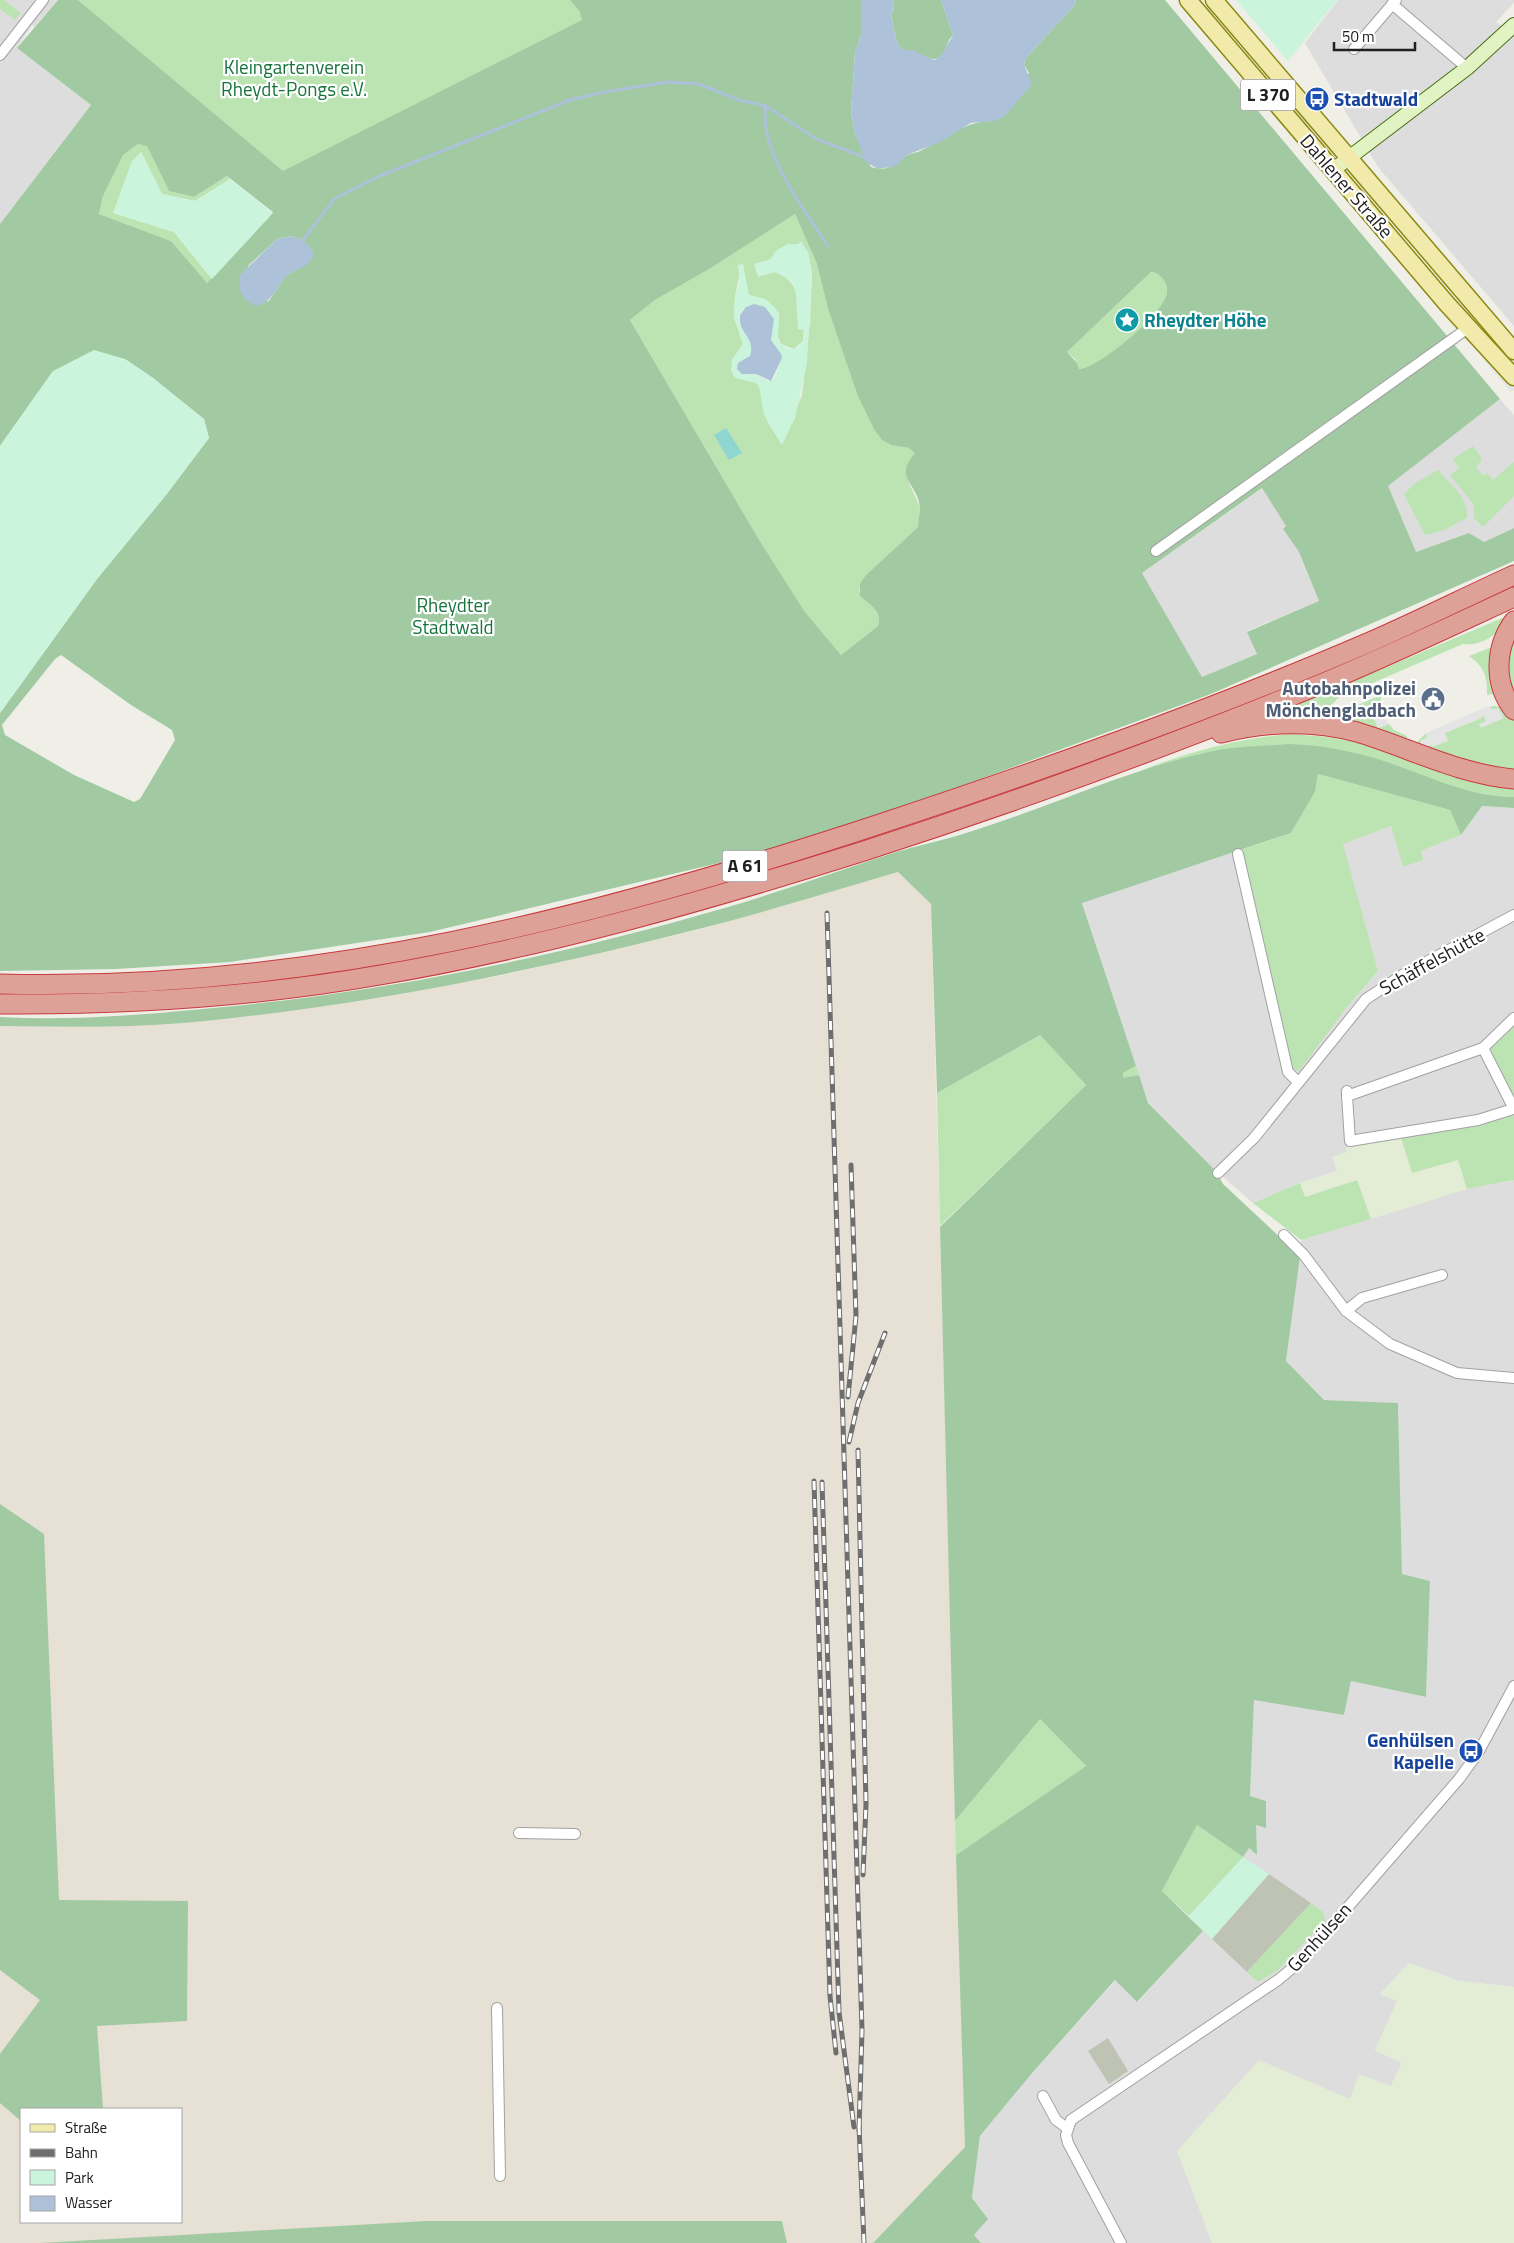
<svg xmlns="http://www.w3.org/2000/svg" width="1514" height="2243" font-family="'Titillium Web',sans-serif">
  <style>
    .residential { fill: #dedddd }
    .military { fill: #e7e0d5; fill-rule: evenodd }
    .construction { fill: #bec3b4 }
    .farmland { fill: #e3ecd5 }
    .grass { fill: #bce4b3; fill-rule: evenodd }
    .forest { fill: #a1caa2; fill-rule: evenodd }
    .park { fill: #caf4db; fill-rule: evenodd }
    .pitch { fill: #8fd6d1 }
    .parking { fill: #e4e4e4 }
    .water { fill: #adc1d8 }
    .lines { fill: none; stroke-linecap: round; stroke-linejoin: round }
    .stream { stroke: #adc1d8; stroke-width: 3 }
    .street-casing { stroke: #a1a1a1; stroke-width: 12 }
    .secondary-casing { stroke: #466d11; stroke-width: 16 }
    .primary-casing { stroke: #8b8911; stroke-width: 19 }
    .highway-casing { stroke: #c83a3e; stroke-width: 21 }
    .street { stroke: #fff; stroke-width: 10 }
    .secondary { stroke: #e1f3c2; stroke-width: 14 }
    .primary { stroke: #f2eaaa; stroke-width: 16 }
    .highway { stroke: #dea198; stroke-width: 19 }
    .rail-casing { stroke: #6e6e6e; stroke-width: 5 }
    .rail { stroke: #fff; stroke-width: 3; stroke-dasharray: 9; stroke-linecap: butt }
    .labels { text-anchor: middle; stroke-width: 4.5; stroke-linejoin: round; paint-order: stroke }
    .shield { fill: #fff; stroke: #636363; stroke-width: 1 }
    .shield-label { font-size: 18px; font-weight: bold; fill: #202020 }
    .park-label { font-size: 19px; fill: #18743d; stroke: #fff }
    .transit-label { font-size: 19px; font-weight: bold; fill: #164399; stroke: #fff; text-anchor: start }
    .street-label { font-size: 19px; fill: #202020; stroke: #fff }
    .culture-label { font-size: 19px; font-weight: bold; fill: #0d838f; stroke: #fff; text-anchor: start }
    .service-label { font-size: 19px; font-weight: bold; fill: #4e5e75; stroke: #fff; text-anchor: end }
  </style>
  <rect width="100%" height="100%" fill="#efefe8"/>
  <g class="residential">
    <path d="M0,0H58L34,27L32,25L15,51L17,48L91,105L0,224Z"/>
    <path d="M1338,0H1514V3L1496,22L1514,34V326L1378,167L1305,43Z"/>
    <path d="M1500,399L1514,415V528L1484,542L1469,533L1416,553L1387,486Z"/>
    <path d="M1263,488L1287,526L1283,529L1299,552L1319,601L1247,631L1257,654L1202,677L1142,573Z"/>
    <path d="M1482,806L1514,808V1113L1503,1118L1347,1148L1348,1152L1337,1171L1300,1183L1253,1203L1215,1170L1148,1103L1082,902L1238,851L1347,1007L1378,971L1342,844L1391,826L1404,867L1421,851L1461,835Z"/>
    <path d="M1514,1180V1987L1459,1981L1409,1963L1380,1994L1398,2001L1375,2050L1402,2063L1391,2086L1178,2151L1212,2243H981L974,2235L972,2198L980,2136L1033,2072L1116,1980L1138,2002L1203,1931L1189,1916L1249,1848L1256,1854V1825L1266,1828V1801L1250,1796L1254,1700L1344,1715L1351,1681L1426,1697L1430,1581L1402,1574L1398,1403L1324,1400L1286,1361L1301,1240L1466,1189Z"/>
  </g>
  <path class="military" d="M898,872L931,904L965,2147L873,2243H787L782,2221L80,2243H0V1026L100,1027L182,1023L393,995L494,977L606,952L702,929ZM21,2109H181V2222H21Z"/>
  <g class="construction">
    <path d="M1269,1874L1311,1903L1247,1972L1212,1939Z"/>
    <path d="M1108,2038L1128,2071L1109,2084L1088,2051Z"/>
  </g>
  <g class="farmland">
    <path d="M1401,1137L1459,1160L1467,1189L1371,1219L1357,1180L1305,1197L1300,1183L1337,1171L1332,1157L1347,1152L1346,1148Z"/>
    <path d="M1409,1963L1459,1981L1514,1987V2243H1212L1177,2151L1259,2060L1350,2099L1359,2074L1391,2086L1402,2063L1375,2050L1397,2001L1380,1994Z"/>
  </g>
  <g class="grass">
    <path d="M0,0H4L21,13L15,20L0,9Z"/>
    <path d="M78,0H570L580,12L583,20L283,172Z"/>
    <path d="M138,144L147,145L169,191L194,197L227,176L230,179L195,201L162,194L141,152L113,213L174,232L212,279L206,284L171,241L99,214L103,196L123,154Z"/>
    <path d="M795,214L817,264L828,309L857,394L882,440L891,445L909,448L915,452L908,481L920,507L918,527L866,575L859,590C868,601 882,611 878,626L841,655L805,612L758,538L630,320L655,300L711,268ZM788,244H798L808,252L812,273L810,322L802,395L782,444L768,423L759,386L732,360L743,344L734,317L735,296L742,264L749,295L768,301L779,314L777,335L781,344L794,349L803,341L804,329H798C798,303 803,283 775,272L771,259L776,251Z"/>
    <path d="M1151,272L1156,273C1162,277 1168,283 1167,292C1166,312 1099,369 1079,369L1075,359L1067,352Z"/>
    <path d="M1473,446L1482,459L1476,467L1483,476L1487,473L1493,480L1514,462V496L1483,527L1474,518V505L1450,475L1459,468L1453,459Z"/>
    <path d="M1438,470C1450,484 1469,498 1467,518L1442,531L1425,535L1404,494L1415,483Z"/>
    <path d="M1514,613C1503,629 1486,647 1463,644L1338,698C1315,726 1285,722 1252,724Z"/>
    <path d="M1514,636V696C1507,675 1504,656 1514,636Z"/>
    <path d="M1497,645L1499,693L1487,695C1488,678 1484,666 1469,656Z"/>
    <path d="M1381,695V704L1370,709L1378,728L1389,724L1394,730L1407,736L1406,744L1327,723L1337,714Z"/>
    <path d="M1495,706L1505,708L1514,717V776L1418,746V741L1426,733L1427,737L1424,748L1445,733L1481,718L1483,714L1486,721L1503,718L1489,707Z"/>
    <path d="M1292,734C1314,736 1335,737 1356,742C1412,756 1455,784 1514,788V797C1460,797 1401,766 1349,753C1277,734 1208,752 1139,771C1189,752 1237,738 1292,734Z"/>
    <path d="M1318,774L1450,810L1461,835L1421,851L1423,860L1403,867L1391,826L1343,844L1378,971L1347,1007L1299,1071L1289,1068L1238,851L1291,833L1315,792Z"/>
    <path d="M1514,1026V1096L1510,1093L1491,1049Z"/>
    <path d="M1040,1035L1086,1085L940,1226L937,1093Z"/>
    <path d="M1136,1066L1139,1075L1123,1079V1073Z"/>
    <path d="M1514,1113V1180L1467,1189L1458,1160L1412,1173L1401,1137L1503,1118Z"/>
    <path d="M1357,1180L1371,1219L1301,1240L1253,1203L1300,1183L1305,1197Z"/>
    <path d="M1040,1719L1086,1766L956,1855L955,1821Z"/>
    <path d="M1197,1825L1243,1857L1189,1916L1162,1891Z"/>
    <path d="M1311,1903L1323,1912L1325,1921L1278,1970L1258,1982L1247,1972Z"/>
  </g>
  <g class="forest">
    <path d="M58,0H78L283,171L582,20L580,12L570,0H861V35L855,53L851,111L855,134L871,167C888,172 893,165 906,156C910,153 916,153 920,151C945,139 966,120 994,121L1029,73L1024,65L1025,59L1074,6L1076,0H1165L1500,399L1388,486L1416,552L1469,533L1484,542L1514,528V561L1211,694L815,840L430,932L230,962L116,969L0,971V713L97,579L166,495L209,438L204,419L153,378L125,359L53,371L0,446V224L91,105L17,48ZM138,144L147,146L169,191L194,197L227,176L273,212L207,283L171,241L99,214L103,196L123,155ZM795,214L817,264L828,309L857,394L874,429L882,440L891,445L909,448L915,453C893,479 917,482 920,507C920,513 918,521 918,527L866,575L860,584V596C871,605 882,611 878,626L841,655L805,612L758,538L630,320L655,300L711,268ZM292,236L304,241L311,259L285,277L268,302L248,266L277,239ZM1151,272L1156,273C1162,277 1168,283 1167,292C1166,312 1098,369 1079,369L1077,363L1067,352ZM1262,488L1286,526L1283,529L1299,552L1319,601L1247,632L1257,654L1202,677L1142,573ZM61,655L131,705L172,730L175,740L140,799L134,802L74,775L5,735L2,725L55,659Z"/>
    <path d="M893,0H941L953,35C946,41 948,50 941,56C930,65 916,50 904,50L898,45L896,39L891,15L894,7Z"/>
    <path d="M1289,744C1322,745 1358,752 1390,763C1430,777 1471,797 1514,797V808L1482,806L1461,835L1450,810L1318,774L1315,792L1291,833L1082,903L1136,1066L1123,1073V1078L1139,1075L1148,1103L1215,1170L1223,1184L1300,1256L1286,1361L1324,1400L1398,1403L1402,1574L1430,1581L1426,1697L1351,1681L1344,1715L1254,1700L1250,1796L1266,1801V1828L1256,1825L1257,1855L1249,1848L1243,1857L1197,1825L1162,1891L1203,1931L1137,2002L1115,1980L1033,2072L980,2136L972,2198L988,2219L974,2235L981,2243H873L965,2147L956,1855L1086,1766L1040,1719L955,1821L940,1227L1086,1085L1040,1035L937,1093L931,904L898,872C832,891 766,912 699,929C530,972 358,1007 184,1023C123,1028 61,1027 0,1026V1017C71,1021 142,1015 213,1008C387,992 560,956 728,907C783,891 837,871 893,853C916,846 940,841 963,834C1046,809 1125,770 1209,752C1235,746 1262,746 1289,744Z"/>
    <path d="M0,1504L44,1534L59,1900L188,1901L187,2021L97,2026L103,2109H21V2121L0,2103V2054L40,2000L0,1970Z"/>
    <path d="M427,2221H782L787,2243H40Z"/>
  </g>
  <g class="park">
    <path d="M1236,0H1337L1288,61Z"/>
    <path d="M141,152L162,194L195,201L230,179L273,213L212,279L174,232L113,213L132,161Z"/>
    <path d="M801,241L808,252L812,273L807,363L795,418L782,445L764,415L759,386L756,383L735,378L731,370L732,360L743,344L734,317L735,296L740,282L738,265L743,264L749,295L765,299L776,309L779,319L778,341L789,349L799,347L803,341L804,330L798,329L796,294L792,281L775,272L758,277L754,264L771,259L776,251L788,244H798ZM750,305L765,307L774,319L771,340L782,358L774,379L768,381L756,374H743L737,365C741,361 747,360 750,356C761,339 721,320 750,305Z"/>
    <path d="M94,350L125,359L153,378L204,420L209,438L166,495L97,579L0,713V446L53,371Z"/>
    <path d="M1243,1857L1269,1874L1212,1939L1189,1916Z"/>
  </g>
  <path class="pitch" d="M726,428L742,453L729,460L714,435Z"/>
  <g class="parking">
    <path d="M1487,358L1514,389L1511,392L1484,360Z"/>
    <path d="M1381,704L1384,718L1389,724L1378,728L1370,709Z"/>
    <path d="M1488,706L1491,710L1498,708L1504,718L1481,728L1479,724L1486,721L1483,714L1481,718L1445,733L1448,741L1432,747L1431,745L1423,748L1420,741L1427,737L1426,733Z"/>
  </g>
  <g class="water">
    <path d="M861,0H893L894,6L891,15L896,39L898,45L904,50H912L934,60L941,56L953,35L941,0H1076L1074,6L1025,59L1024,65L1032,84L1005,116L994,121L971,123L940,142L907,155L896,166L878,169L866,162L855,134L851,111L855,53L861,35Z"/>
    <path d="M292,236C308,242 325,253 303,267C297,270 290,272 286,277C275,288 273,302 256,306C242,300 237,290 240,275L277,239Z"/>
    <path d="M754,304L765,307L774,319L771,340L781,354L782,358L771,381L756,374H742L737,369L738,363L750,356C756,336 738,335 740,315L746,307Z"/>
  </g>
  <g class="lines">
    <g class="stream">
      <path d="M766,106C758,150 805,211 828,246"/>
      <path d="M303,240L334,199L377,177L570,100L604,92L668,82L699,84L739,100L766,106L816,139L867,158"/>
    </g>
    <defs>
      <g id="street">
        <path d="M1392,4L1467,68"/>
        <path d="M1354,49L1396,0"/>
        <path d="M0,55L43,0"/>
        <path d="M1156,551L1468,328"/>
        <path d="M1238,854L1288,1072L1298,1082"/>
        <path d="M1514,1018L1483,1048L1514,1109"/>
        <path d="M1347,1091V1096L1483,1048"/>
        <path d="M1347,1096L1350,1141L1478,1120L1513,1109"/>
        <path d="M1218,1173L1254,1138L1366,999L1404,974L1514,915"/>
        <path d="M1284,1235L1304,1255L1346,1311L1390,1344L1457,1373L1514,1378"/>
        <path d="M1346,1311L1362,1298L1442,1275"/>
        <path d="M519,1833L575,1834"/>
        <path d="M497,2008L500,2176"/>
        <path d="M1043,2096L1056,2120L1067,2128"/>
        <path d="M1121,2243L1068,2143L1066,2135L1071,2120L1278,1980L1302,1960L1459,1779L1478,1753L1514,1686"/>
      </g>
      <path id="secondary" d="M1333,170L1467,68L1514,25"/>
      <g id="primary">
        <path d="M1188,0L1447,304L1514,377"/>
        <path d="M1214,0L1514,351"/>
      </g>
      <g id="highway">
        <path d="M1514,621C1495,647 1493,684 1514,710"/>
        <path d="M1221,733C1265,722 1312,720 1357,732C1410,748 1458,774 1514,779"/>
        <path d="M0,984C308,992 596,918 886,822C1049,768 1212,710 1370,642C1418,621 1466,597 1514,575"/>
        <path d="M0,1004C127,1005 255,997 380,975C544,947 705,901 864,851C1015,802 1164,748 1311,688C1380,660 1447,628 1514,597"/>
      </g>
    </defs>
    <use href="#street" class="street-casing"/>
    <use href="#secondary" class="secondary-casing"/>
    <use href="#primary" class="primary-casing"/>
    <use href="#highway" class="highway-casing"/>
    <use href="#street" class="street"/>
    <use href="#secondary" class="secondary"/>
    <use href="#primary" class="primary"/>
    <use href="#highway" class="highway"/>
    <defs>
      <g id="rail">
        <path d="M827,913L862,2030L859,2131"/>
        <path d="M848,1397L856,1316L851,1165"/>
        <path d="M849,1442L858,1403L885,1333"/>
        <path d="M858,1450L866,1804L863,1875"/>
        <path d="M814,1481L830,1996L836,2053"/>
        <path d="M822,1482L839,2012L854,2127"/>
        <path d="M859,2126L864,2243"/>
      </g>
    </defs>
    <use href="#rail" class="rail-casing"/>
    <use href="#rail" class="rail"/>
  </g>
  <defs>
    <symbol id="bus-disc" viewBox="-11 -11 22 22"><circle r="9.5" fill="#1a4fb4" stroke="#fff"/><path d="M-5-6H5V4H4V6H2V4H-2V6H-4V4H-5ZM-3.5-4V0h7V-4ZM-3.5 1.2v1.5H-2V1.2ZM2 1.2v1.5H3.5V1.2Z" fill="#fff"/></symbol>
    <symbol id="sight-disc" viewBox="-11 -11 22 22"><circle r="9.5" fill="#0f9aa8" stroke="#fff"/><path d="M0-6L1.8-2.2L6-1.7L2.9 1.2L3.7 5.4L0 3.3L-3.7 5.4L-2.9 1.2L-6-1.7L-1.8-2.2Z" fill="#fff"/></symbol>
    <symbol id="civic-disc" viewBox="-11 -11 22 22"><circle r="9.5" fill="#5c6f8a" stroke="#fff"/><path d="M-.6-6.5H3V-4.5H.6V-3L4-1V1h2V6H-6V1h2V-1L-.6-3ZM-1.2 2.5V6h2.4V2.5Z" fill="#fff"/></symbol>
  </defs>
  <g fill-rule="evenodd">
    <use href="#bus-disc" x="1303" y="85" width="28" height="28"/>
    <use href="#sight-disc" x="1113" y="306" width="28" height="28"/>
    <use href="#civic-disc" x="1419" y="685" width="28" height="28"/>
    <use href="#bus-disc" x="1457" y="1737" width="28" height="28"/>
  </g>
  <g class="labels">
    <g class="shield">
      <rect x="1240.5" y="79.5" width="55" height="31" rx="4"/>
      <rect x="722.5" y="850.5" width="45" height="31" rx="4"/>
    </g>
    <g class="shield-label">
      <text x="1268" y="101">L 370</text>
      <text x="745" y="872">A 61</text>
    </g>
    <g class="park-label">
      <text x="294" y="74">Kleingartenverein<tspan x="294" dy="22">Rheydt-Pongs e.V.</tspan></text>
      <text x="453" y="612">Rheydter<tspan x="453" dy="22">Stadtwald</tspan></text>
    </g>
    <g class="transit-label">
      <text x="1334" y="106">Stadtwald</text>
      <text x="1454" y="1747" text-anchor="end">Genhülsen<tspan x="1454" dy="22">Kapelle</tspan></text>
    </g>
    <g class="street-label">
      <text transform="translate(1347 186) rotate(49)" y="7">Dahlener Straße</text>
      <text transform="translate(1432 961) rotate(-29)" y="7">Schäffelshütte</text>
      <text transform="translate(1319 1937) rotate(-48)" y="7">Genhülsen</text>
    </g>
    <g class="culture-label">
      <text x="1144" y="327">Rheydter Höhe</text>
    </g>
    <g class="service-label">
      <text x="1416" y="695">Autobahnpolizei<tspan x="1416" dy="22">Mönchengladbach</tspan></text>
    </g>
  </g>
  <rect x="20" y="2108" width="162" height="115" fill="#ffffff" stroke="#a6a6a6"/>
  <rect x="30" y="2124" width="25" height="8" fill="#f2eaaa" stroke="#a6a6a6"/>
  <text x="65" y="2133" font-size="15" fill="#202020">Straße</text>
  <rect x="30" y="2149" width="25" height="8" fill="#6e6e6e" stroke="#a6a6a6"/>
  <text x="65" y="2158" font-size="15" fill="#202020">Bahn</text>
  <rect x="30" y="2170" width="25" height="15" fill="#caf4db" stroke="#a6a6a6"/>
  <text x="65" y="2183" font-size="15" fill="#202020">Park</text>
  <rect x="30" y="2196" width="25" height="15" fill="#adc1d8" stroke="#a6a6a6"/>
  <text x="65" y="2208" font-size="15" fill="#202020">Wasser</text>
  <path d="M1334 42v8h81v-8" fill="none" stroke="#202020" stroke-width="2.5"/>
  <text x="1342" y="42" font-size="15" fill="#202020" stroke="#ffffff" stroke-width="4" paint-order="stroke">50 m</text>
</svg>
